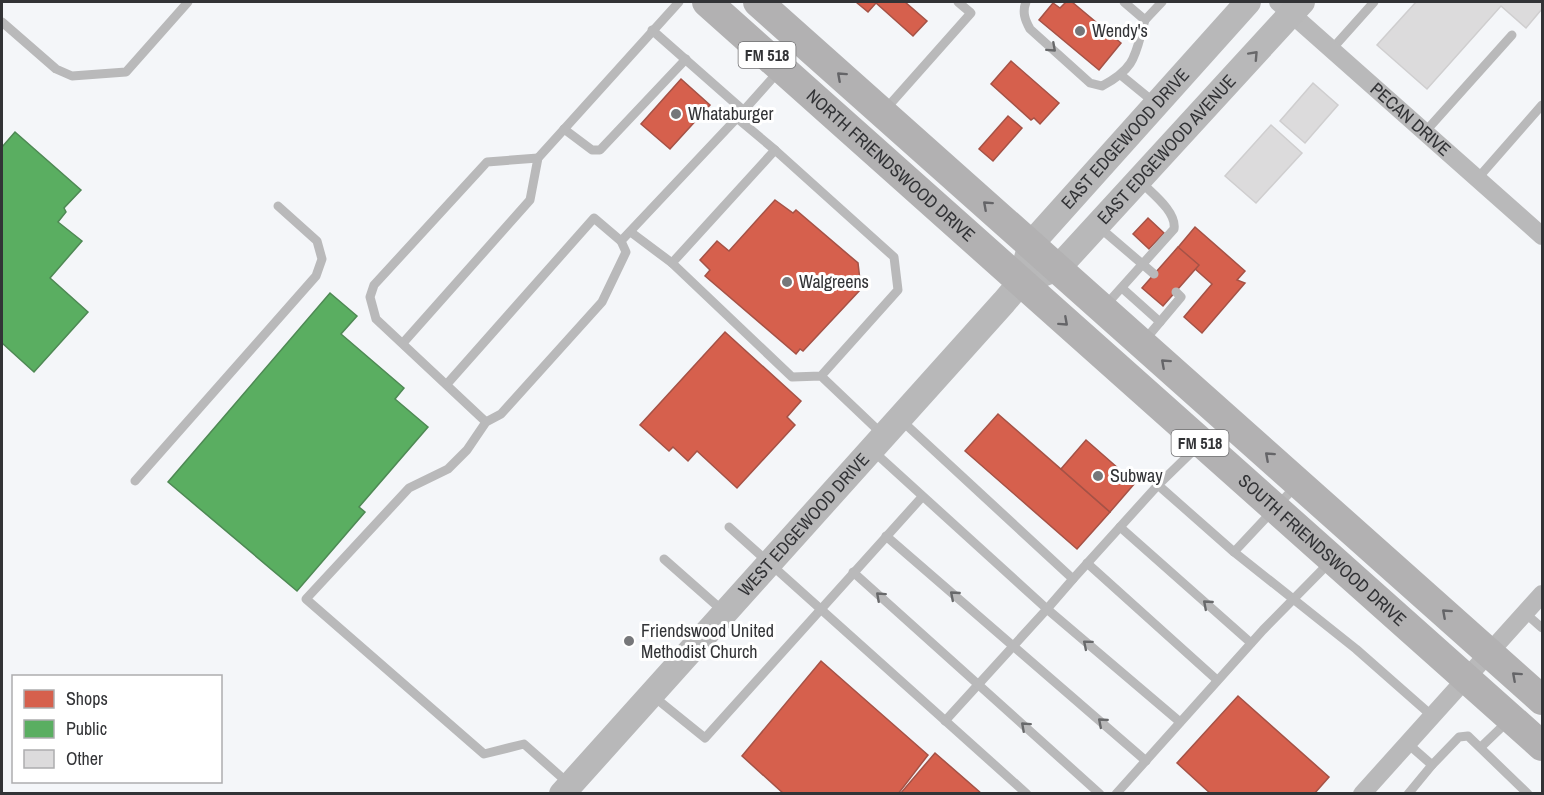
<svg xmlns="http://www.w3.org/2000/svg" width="1544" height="795" font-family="'Archivo Narrow',sans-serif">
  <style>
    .shops { fill: #d6604d; stroke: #a55246; stroke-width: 1.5 }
    .public { fill: #5aae61; stroke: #4e8954; stroke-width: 1.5 }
    .building { fill: #dcdbdc; stroke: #cfcecf; stroke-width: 1.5 }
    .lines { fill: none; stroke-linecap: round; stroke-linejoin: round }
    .lane { stroke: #b9b9ba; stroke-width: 9 }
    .street { stroke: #b9b9ba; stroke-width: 18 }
    .secondary { stroke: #b8b8b9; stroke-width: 26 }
    .primary { stroke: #b2b1b2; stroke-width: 30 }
    .oneway { stroke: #68696b }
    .oneway2 { stroke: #68686a }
    .oneway3 { stroke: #656568 }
    .poi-dot { fill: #76777a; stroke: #fff; stroke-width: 2 }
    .labels { text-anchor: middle; stroke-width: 6; stroke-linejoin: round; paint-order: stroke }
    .shield { fill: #fff; stroke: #707072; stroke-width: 1.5 }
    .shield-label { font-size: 16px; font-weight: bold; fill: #323336 }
    .poi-label { font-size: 18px; fill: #323336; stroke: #fff; text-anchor: start }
    .street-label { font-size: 18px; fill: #323336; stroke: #fff }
  </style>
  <rect width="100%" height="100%" fill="#f4f6f9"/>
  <g class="shops">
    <path d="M856,2H905L927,21L913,36L876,3L868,12Z"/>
    <path d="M1066,2H1072L1121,43L1099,70L1039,20L1053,3L1060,8Z"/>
    <path d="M1011,61L1059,103L1040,124L1034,118L1031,120L991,84Z"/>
    <path d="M681,79L710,105L670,149L641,124Z"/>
    <path d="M1008,116L1022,128L993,161L979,149Z"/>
    <path d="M775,200L793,213L796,210L858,263L861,289L803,351L800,349L796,354L705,276L710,270L700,260L717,241L729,251Z"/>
    <path d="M1148,218L1164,233L1149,249L1133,234Z"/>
    <path d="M1195,227L1245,271L1237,280L1245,283L1202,333L1184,317L1212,284L1175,251Z"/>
    <path d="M1178,247L1199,265L1163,306L1142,288Z"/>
    <path d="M725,332L801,401L787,417L795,425L737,488L697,451L688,461L673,447L669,451L640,425Z"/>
    <path d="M998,414L1110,512L1077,549L965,451Z"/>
    <path d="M1086,440L1135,483L1110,512L1061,469Z"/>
    <path d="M821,661L928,755L898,794H784L742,756Z"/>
    <path d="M1238,696L1329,777L1314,794H1211L1177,763Z"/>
    <path d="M935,753L982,794H900Z"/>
  </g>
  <g class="public">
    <path d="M15,132L81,190L64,208L66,212L58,222L82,241L50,278L88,312L34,372L2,343V147Z"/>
    <path d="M330,293L357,316L341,334L404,388L395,399L428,427L359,507L365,512L297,591L168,482Z"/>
  </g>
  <g class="building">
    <path d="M1416,2H1542V9L1526,28L1501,6L1427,89L1377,45Z"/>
    <path d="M1313,83L1338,105L1305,143L1280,121Z"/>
    <path d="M1271,125L1302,153L1256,203L1225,176Z"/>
  </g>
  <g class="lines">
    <g class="lane">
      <path d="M1026,2C1022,12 1025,20 1030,29L1090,83L1102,86C1137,68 1135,54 1145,20"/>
      <path d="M1124,2L1145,20L1162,2"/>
      <path d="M2,22L56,69L72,76L126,72L188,2"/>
      <path d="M652,30L744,111"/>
      <path d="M1332,49L1374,2"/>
      <path d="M1122,76L1155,103"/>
      <path d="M884,111L971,13L958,2"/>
      <path d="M564,129L592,150H600L686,59"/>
      <path d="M1425,132L1512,35"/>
      <path d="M775,150L737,118L778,72"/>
      <path d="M1478,178L1542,105"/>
      <path d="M1099,227L1154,274"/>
      <path d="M632,233L672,263"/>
      <path d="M621,241L737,118"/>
      <path d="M1122,288L1160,322"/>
      <path d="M1105,306L1174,229C1177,211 1150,192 1139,180"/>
      <path d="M1144,341L1181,297L1176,292"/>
      <path d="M403,343L530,200L538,158L679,2"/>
      <path d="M821,376L792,377L672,263L775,150L894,257L898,290L821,376L882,434"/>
      <path d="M447,384L594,218L621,241L626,252L602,302L501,414L486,422L467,450L448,469L409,488L306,599L484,754L524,744L568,783"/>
      <path d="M901,420L1073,579L1158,485"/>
      <path d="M486,422L376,319L370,297L374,285L487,162L538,158"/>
      <path d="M1199,445L1158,485L1234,552"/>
      <path d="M872,450L1047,609L945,721"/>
      <path d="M135,481L316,276L322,259L317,241L278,206"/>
      <path d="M1295,487L1234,552L1356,649L1431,715"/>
      <path d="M729,527L1027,794"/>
      <path d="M1120,527L1251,643"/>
      <path d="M886,536L1146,761"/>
      <path d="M664,559L723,611"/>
      <path d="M1087,563L1217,680"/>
      <path d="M853,572L1100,794"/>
      <path d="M1073,579L1047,609L1180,722"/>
      <path d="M1525,613L1542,628"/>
      <path d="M653,696L705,738L922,497"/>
      <path d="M1407,743L1432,765L1459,737L1468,736L1528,794"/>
      <path d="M1481,747L1507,722"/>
      <path d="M1116,794L1263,630L1330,562"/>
      <path d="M1408,794L1432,765"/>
    </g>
    <g class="street">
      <path id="s1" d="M1278,2L1542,236"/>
      <path d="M1362,794L1542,594"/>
    </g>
    <g class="secondary">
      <path id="s2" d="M1040,275L1058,268L1302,2"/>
      <path id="s3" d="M562,794L1004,302L1020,283L1031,244L1248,2"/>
    </g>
    <g class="primary">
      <path id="s4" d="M707,2L1542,746"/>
      <path d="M758,2L1542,700"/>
    </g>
  </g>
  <defs><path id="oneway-chevron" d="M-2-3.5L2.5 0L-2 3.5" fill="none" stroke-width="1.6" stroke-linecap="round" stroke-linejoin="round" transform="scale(1.5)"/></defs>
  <g class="oneway">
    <use href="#oneway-chevron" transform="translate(1052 48) rotate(42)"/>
    <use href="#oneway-chevron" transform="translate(954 595) rotate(-139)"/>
    <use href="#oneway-chevron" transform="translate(880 596) rotate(-138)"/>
    <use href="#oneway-chevron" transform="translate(1207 604) rotate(-139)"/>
    <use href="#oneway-chevron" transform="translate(1087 644) rotate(-140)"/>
    <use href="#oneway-chevron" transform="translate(1102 722) rotate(-139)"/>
    <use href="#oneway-chevron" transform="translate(1025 726) rotate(-138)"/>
  </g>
  <use class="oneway2" href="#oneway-chevron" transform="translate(1254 55) rotate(-47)"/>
  <g class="oneway3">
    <use href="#oneway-chevron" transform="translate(841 76) rotate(-138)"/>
    <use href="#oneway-chevron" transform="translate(987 205) rotate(-138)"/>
    <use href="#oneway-chevron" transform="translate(1064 322) rotate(42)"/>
    <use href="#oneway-chevron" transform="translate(1165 363) rotate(-138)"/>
    <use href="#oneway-chevron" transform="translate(1269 456) rotate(-138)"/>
    <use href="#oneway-chevron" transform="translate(1446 613) rotate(-138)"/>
    <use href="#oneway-chevron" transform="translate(1516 676) rotate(-138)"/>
  </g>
  <g class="poi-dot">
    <circle cx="1080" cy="31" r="6"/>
    <circle cx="676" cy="114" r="6"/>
    <circle cx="787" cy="282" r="6"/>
    <circle cx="1098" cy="476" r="6"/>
    <circle cx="629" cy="641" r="6"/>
  </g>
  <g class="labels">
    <g class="shield">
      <rect x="738.5" y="42" width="57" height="26" rx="4.5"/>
      <rect x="1171.5" y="430" width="57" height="26" rx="4.5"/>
    </g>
    <g class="shield-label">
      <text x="767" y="61">FM 518</text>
      <text x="1200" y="449">FM 518</text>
    </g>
    <g class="poi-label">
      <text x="1092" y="37">Wendy's</text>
      <text x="688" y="120">Whataburger</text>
      <text x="799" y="288">Walgreens</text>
      <text x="1110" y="482">Subway</text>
      <text x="641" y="637">Friendswood United<tspan x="641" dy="21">Methodist Church</tspan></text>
    </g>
    <g class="street-label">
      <text dy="6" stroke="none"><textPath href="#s1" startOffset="177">PECAN DRIVE</textPath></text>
      <text dy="6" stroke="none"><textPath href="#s3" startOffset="868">EAST EDGEWOOD DRIVE</textPath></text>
      <text dy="6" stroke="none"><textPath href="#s2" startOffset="180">EAST EDGEWOOD AVENUE</textPath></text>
      <text dy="6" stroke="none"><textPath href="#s4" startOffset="246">NORTH FRIENDSWOOD DRIVE</textPath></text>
      <text dy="6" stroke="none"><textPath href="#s3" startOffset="362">WEST EDGEWOOD DRIVE</textPath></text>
      <text dy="6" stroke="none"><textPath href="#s4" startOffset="824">SOUTH FRIENDSWOOD DRIVE</textPath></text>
    </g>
  </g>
  <rect width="1544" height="795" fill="none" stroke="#323336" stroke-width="6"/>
  <rect x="12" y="675" width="210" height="108" fill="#ffffff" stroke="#adadaf" stroke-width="1.5"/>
  <rect x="24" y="690" width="30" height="18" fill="#d6604d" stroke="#adadaf" stroke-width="1.5"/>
  <text x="66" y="705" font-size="18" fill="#323336">Shops</text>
  <rect x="24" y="720" width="30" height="18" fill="#5aae61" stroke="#adadaf" stroke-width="1.5"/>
  <text x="66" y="735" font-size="18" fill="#323336">Public</text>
  <rect x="24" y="750" width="30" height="18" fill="#dcdbdc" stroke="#adadaf" stroke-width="1.5"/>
  <text x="66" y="765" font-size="18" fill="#323336">Other</text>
</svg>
